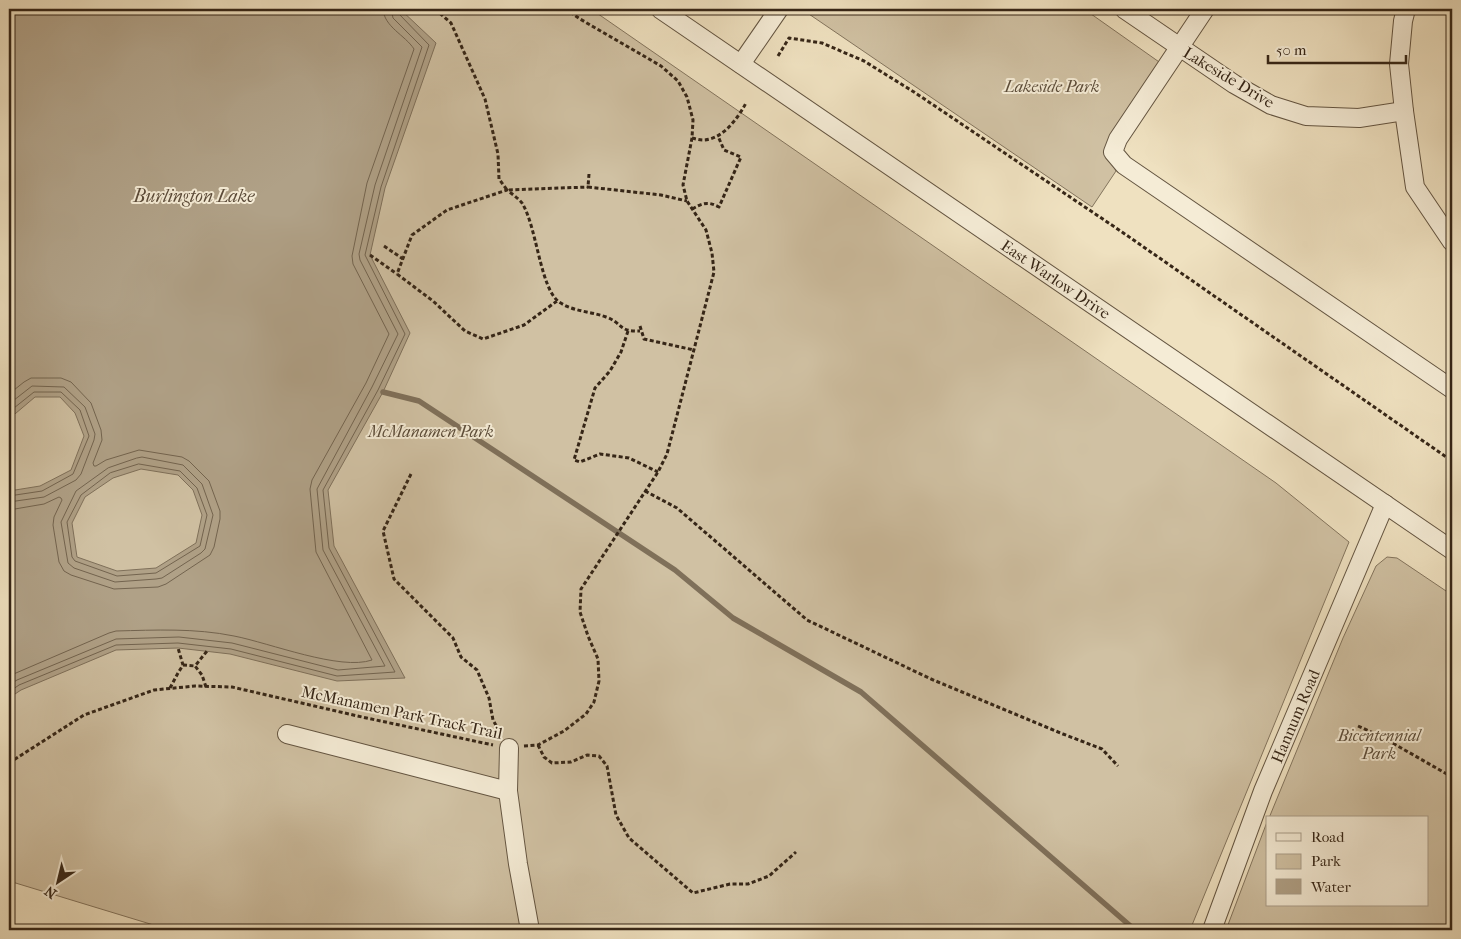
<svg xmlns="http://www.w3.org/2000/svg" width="1461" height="939" font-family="'IM FELL French Canon',serif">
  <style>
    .green { fill: #d0c1a3; stroke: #83745d }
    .water { fill: #b0a187; stroke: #7f705a; fill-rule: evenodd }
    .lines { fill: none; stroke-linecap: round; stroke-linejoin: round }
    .shore { stroke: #73644f; stroke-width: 1 }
    .stream { stroke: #7f705a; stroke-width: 5.5 }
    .minor-casing { stroke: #645541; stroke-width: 20 }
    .path { stroke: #362617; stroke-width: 3; stroke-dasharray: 4 2.5; stroke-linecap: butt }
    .minor { stroke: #f5ecd6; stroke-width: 18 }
    .labels { text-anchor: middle; stroke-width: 4; stroke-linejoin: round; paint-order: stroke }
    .street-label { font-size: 16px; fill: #362617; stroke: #f5ecd6 }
    .park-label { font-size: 16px; font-style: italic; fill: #5c4d3a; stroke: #f5ecd6 }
    .water-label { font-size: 18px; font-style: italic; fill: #5b4b39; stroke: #f5ecd6 }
  </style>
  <rect width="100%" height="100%" fill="#efe1c0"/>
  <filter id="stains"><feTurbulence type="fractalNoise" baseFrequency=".004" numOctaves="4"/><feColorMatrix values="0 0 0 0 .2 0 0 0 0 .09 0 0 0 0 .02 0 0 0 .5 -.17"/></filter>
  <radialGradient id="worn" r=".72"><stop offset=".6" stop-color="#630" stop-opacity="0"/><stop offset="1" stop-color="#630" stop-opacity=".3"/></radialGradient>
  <g class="green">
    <path d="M9,9H591L1276,483L1349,542L1190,930H170L9,881Z"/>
    <path d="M804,9H1084L1162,64L1108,156L1116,171L1092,207L803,10Z"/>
    <path d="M1387,557L1397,558L1452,595V930H1226L1267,822V905H1427V818H1269L1343,638L1376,566Z"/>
  </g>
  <path class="water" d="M9,9H400L436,43L385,188L370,255L410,333L383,392L328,490L334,546L405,678L337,681L230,654L178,648L116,650L21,690L9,698V491L40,486L71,470L84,436L75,413L60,397H35L9,419ZM141,469L178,475L193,490L202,515L196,543L156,568L117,571L77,557L72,523L85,497L113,478Z"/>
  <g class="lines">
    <g class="shore">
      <path d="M9,394L24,382L31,378H61L71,382L91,403L101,430L102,440L93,463L94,466H96L106,460L139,450L182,457L189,461L209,481L220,511V519L214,547L210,555L166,584L158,587L114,589L71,575L64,571L59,562L53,525L54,517L62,500L61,498L59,497L44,504L9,510"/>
      <path d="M9,404L32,386L64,387L85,407L95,434L94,440L81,474L76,480L44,497L9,502"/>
      <path d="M9,412L34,392H61L80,410L89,436L73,474L42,491L9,496"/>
      <path d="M137,458L142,457L183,465L202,484L213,515L205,549L201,553L162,578L156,579L115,582L74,568L68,563L61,522L76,491L108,468Z"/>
      <path d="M139,464L180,471L197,488L207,515L200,546L156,573L117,576L75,561L72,557L67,522L81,495L110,473Z"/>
      <path d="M9,676L109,633L116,631C155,630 195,628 234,636C270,643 340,671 372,660L316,552L310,489L312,480L366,383L389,334L353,264L352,256L367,183L414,49C405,35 384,27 383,9"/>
      <path d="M9,685L17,680L116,639L179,637L232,643L338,670L385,666L323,550L317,489L372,387L398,334L360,260L359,254L375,185L422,47L393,18L391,9"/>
      <path d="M9,692L19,685L116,645L178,643L231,649L337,676L395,672L329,548L323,490L378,390L405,334L365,255L381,187L429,45L399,14L397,9"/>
    </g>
    <path class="stream" d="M383,392L419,401L675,570L733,618L861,692L1135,930"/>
    <defs>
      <g id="minor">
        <path d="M660,9L1452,550"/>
        <path d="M1124,9L1234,84L1271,105L1306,116L1359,118L1404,111"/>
        <path d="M1205,9L1118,139L1113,152L1124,165L1452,389"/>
        <path d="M1406,9L1403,21L1399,64L1404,111L1415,187L1452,242"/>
        <path d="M741,64L779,9"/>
        <path d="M287,734L508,791"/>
        <path d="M509,748L508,791L518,864L530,930"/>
        <path d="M1212,930L1263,791L1385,504"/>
      </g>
    </defs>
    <use href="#minor" class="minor-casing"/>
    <g class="path">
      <path d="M435,9L451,23L485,99L498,154L499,179L507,190L588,187"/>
      <path d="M778,56L789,38L822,43L864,61L914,92L1122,232L1452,461"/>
      <path d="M692,138C696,139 700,140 704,140C723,139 738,118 746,103"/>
      <path d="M589,174L588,187L661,195L687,201"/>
      <path d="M692,209C703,203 708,201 719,207L741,157L724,150L718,136"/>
      <path d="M384,246L403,259"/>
      <path d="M370,255L397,274"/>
      <path d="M557,301L524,325L483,339L465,331L433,301L397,274L412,235L447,210L507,190C512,194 518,198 522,203C537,227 540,288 559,302C574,312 590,311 606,317C623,323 618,332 640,331"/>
      <path d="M640,326L644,339L694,350"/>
      <path d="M628,331L621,352L610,371L595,388L574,460L580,462L600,454L629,458L658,472"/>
      <path d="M411,474L383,531L394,579L453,638L461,657L477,670L489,698L493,720L501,734"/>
      <path d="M645,491L677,508L807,620L931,679L1063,734L1102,749L1118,766"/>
      <path d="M183,665L195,666"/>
      <path d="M206,687L202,675L195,666L207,651"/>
      <path d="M170,688L178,673L183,665L178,648"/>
      <path d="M1358,726L1382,737L1452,777"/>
      <path d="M538,745L544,757L552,763L571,762L587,755L599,756L607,766L616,815L629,838L693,893L730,884H748L769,876L796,852"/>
      <path d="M524,746L538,745L564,731L586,714L594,702L599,681L598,659L588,636L580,612L581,589L658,472L667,454L714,272L712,253L706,230L687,201L683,185L692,138L693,120L687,97L678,81L661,66L580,19L566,9"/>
      <path d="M9,763L84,715L154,690L195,686L232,687L362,717L493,745"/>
    </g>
    <use href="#minor" class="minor"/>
  </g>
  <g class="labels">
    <g class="street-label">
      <text transform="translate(1229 77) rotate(31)" y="6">Lakeside Drive</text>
      <text transform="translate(1056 279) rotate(34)" y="6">East Warlow Drive</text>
      <text transform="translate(402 712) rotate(12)" y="6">McManamen Park Track Trail</text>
      <text transform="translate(1295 716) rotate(-67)" y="6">Hannum Road</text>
    </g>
    <g class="park-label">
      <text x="1052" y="92">Lakeside Park</text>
      <text x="431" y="437">McManamen Park</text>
      <text x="1379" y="741">Bicentennial<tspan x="1379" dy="18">Park</tspan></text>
    </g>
    <g class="water-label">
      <text x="194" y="202">Burlington Lake</text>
    </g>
  </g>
  <rect width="1461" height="939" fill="none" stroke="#efe1c0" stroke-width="30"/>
  <rect x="10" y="10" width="1441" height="919" fill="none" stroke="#362617" stroke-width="2.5"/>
  <rect x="15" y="15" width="1431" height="909" fill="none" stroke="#362617"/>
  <rect x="1266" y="816" width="162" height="90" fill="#f5ecd6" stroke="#a99d8a"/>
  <rect x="1276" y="833" width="25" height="8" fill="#f5ecd6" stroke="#a99d8a"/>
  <text x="1311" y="842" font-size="15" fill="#362617">Road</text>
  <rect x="1276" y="854" width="25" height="15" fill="#d0c1a3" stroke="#a99d8a"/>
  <text x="1311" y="866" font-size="15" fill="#362617">Park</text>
  <rect x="1276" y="879" width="25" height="15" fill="#b0a187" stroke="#a99d8a"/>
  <text x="1311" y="892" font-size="15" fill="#362617">Water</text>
  <g transform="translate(58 882) rotate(215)" stroke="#f5ecd6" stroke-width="4" paint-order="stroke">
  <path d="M0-4L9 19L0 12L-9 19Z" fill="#362617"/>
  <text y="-8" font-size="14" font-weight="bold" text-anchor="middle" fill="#362617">N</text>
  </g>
  <path d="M1268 55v8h138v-8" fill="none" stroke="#362617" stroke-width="2.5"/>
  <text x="1276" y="55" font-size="15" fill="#362617" stroke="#f5ecd6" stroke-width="4" paint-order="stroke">50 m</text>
  <rect width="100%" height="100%" filter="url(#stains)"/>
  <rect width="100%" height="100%" fill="url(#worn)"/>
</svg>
